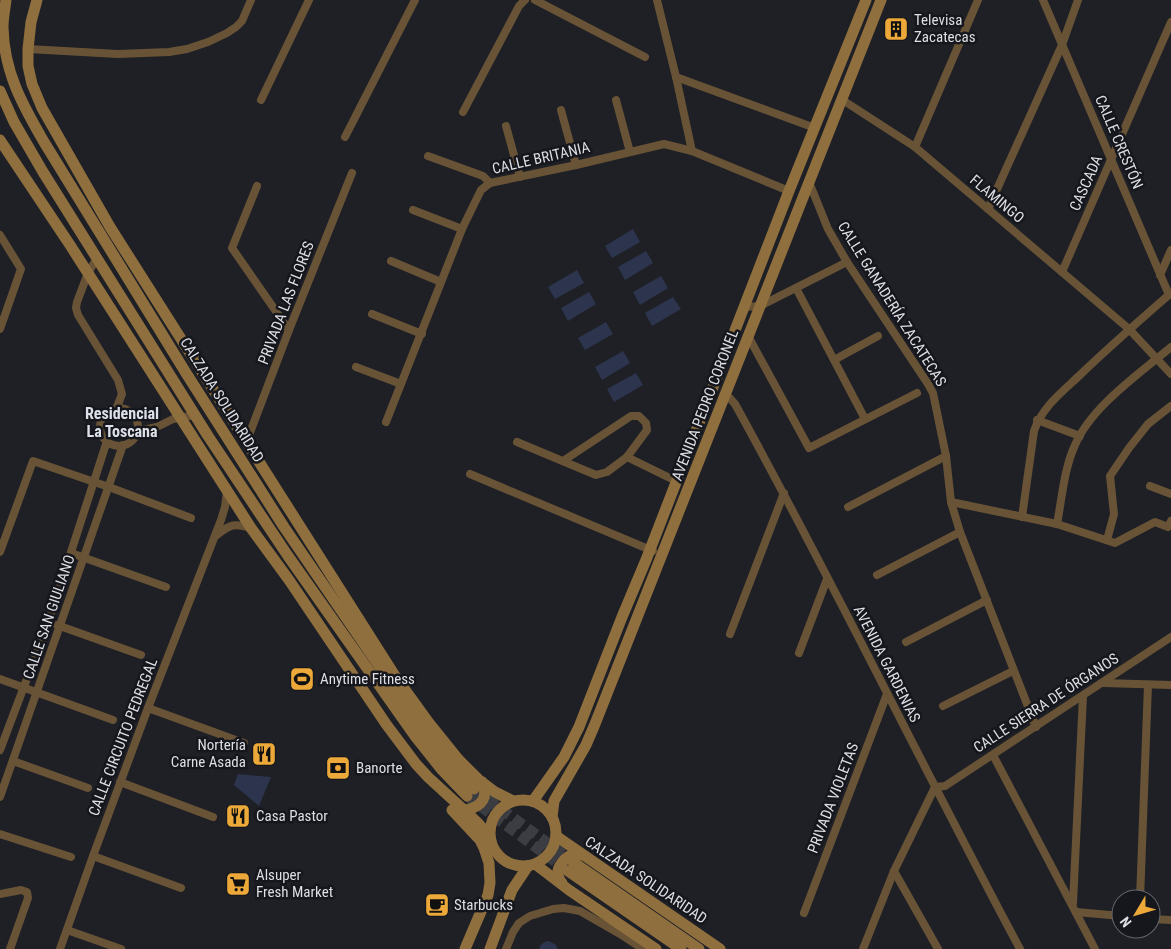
<svg xmlns="http://www.w3.org/2000/svg" width="1171" height="949" font-family="'Roboto Condensed',sans-serif">
  <style>
    .green { fill: #2c354d }
    .lines { fill: none; stroke-linecap: round; stroke-linejoin: round }
    .secondary-tunnel { stroke: #3b3d42; stroke-width: 11; stroke-dasharray: 11 5.5; stroke-linecap: butt }
    .street { stroke: #685336; stroke-width: 8 }
    .secondary { stroke: #906f3e; stroke-width: 11 }
    .labels { text-anchor: middle; stroke-width: 5; stroke-linejoin: round; paint-order: stroke }
    .poi-label { font-size: 15px; fill: #dedfe4; stroke: #15171d; text-anchor: start }
    .street-label { font-size: 15px; fill: #dedfe4; stroke: #15171d }
    .neighbourhood-label { font-size: 16px; font-weight: bold; fill: #dde0e9; stroke: #15171d }
  </style>
  <rect width="100%" height="100%" fill="#1e2026"/>
  <g class="green">
    <path d="M633,229L640,242L612,258L605,246Z"/>
    <path d="M646,251L653,263L625,280L618,267Z"/>
    <path d="M577,270L584,283L555,299L548,287Z"/>
    <path d="M661,276L668,288L640,305L633,292Z"/>
    <path d="M589,292L596,304L568,321L561,308Z"/>
    <path d="M673,297L681,309L652,326L645,313Z"/>
    <path d="M606,322L613,334L585,350L578,338Z"/>
    <path d="M623,351L630,363L602,380L595,367Z"/>
    <path d="M636,373L643,385L614,402L607,389Z"/>
    <path d="M238,774L271,777L259,806L234,785Z"/>
    <path d="M548,941L555,944L558,949H539C541,944 543,942 548,941Z"/>
  </g>
  <g class="lines">
    <g class="secondary-tunnel">
      <path d="M474,789L573,862"/>
      <path d="M467,796L568,871"/>
    </g>
    <g class="street">
      <path d="M535,0L645,57"/>
      <path d="M657,0L676,77L692,151"/>
      <path d="M1043,0L1169,295"/>
      <path d="M28,49L118,54L169,52L187,49L208,42L227,33L236,27L242,21L251,0"/>
      <path d="M676,77L815,128"/>
      <path d="M841,99L915,147L1129,329L1171,374"/>
      <path d="M261,100L309,0"/>
      <path d="M616,100L630,152"/>
      <path d="M561,110L576,165"/>
      <path d="M463,112L519,6L525,0"/>
      <path d="M506,126L520,177"/>
      <path d="M345,137L415,0"/>
      <path d="M915,147L978,0"/>
      <path d="M428,156L483,176L490,183"/>
      <path d="M809,182L828,229L847,262L928,384L933,393L946,456L951,502L960,532L1036,727"/>
      <path d="M257,186L232,248L289,330"/>
      <path d="M988,209L1062,45L1078,0"/>
      <path d="M413,210L462,229"/>
      <path d="M0,235L21,269L0,329"/>
      <path d="M97,258L88,273L77,302L76,308L78,315L118,380L122,394L117,407"/>
      <path d="M391,261L441,282"/>
      <path d="M1062,272L1171,22"/>
      <path d="M1160,275L1171,250"/>
      <path d="M796,288L865,419"/>
      <path d="M744,307L760,306L847,262"/>
      <path d="M372,314L422,334"/>
      <path d="M748,336L809,448L917,393"/>
      <path d="M834,360L878,336"/>
      <path d="M356,367L401,384"/>
      <path d="M726,394L735,404C834,583 923,768 1020,949"/>
      <circle cx="119" cy="427" r="19"/>
      <path d="M1037,420L1080,436"/>
      <path d="M386,422L462,229L481,190L490,183L576,165L664,144L692,151L789,191"/>
      <path d="M138,431L157,427L173,419L195,415"/>
      <path d="M517,442L596,475L607,472L627,457L647,430L646,423L639,416H631L563,461"/>
      <path d="M246,443L289,330L352,173"/>
      <path d="M627,457L676,481"/>
      <path d="M470,474L653,551"/>
      <path d="M1150,486L1171,494"/>
      <path d="M951,502L1057,524L1115,543L1155,522L1168,527L1171,521"/>
      <path d="M848,507L946,456"/>
      <path d="M1022,517L1034,431C1042,407 1062,392 1080,375C1109,347 1140,320 1171,293"/>
      <path d="M1057,524C1062,498 1064,469 1075,445C1091,407 1140,373 1171,347"/>
      <path d="M217,535C230,524 235,523 251,528"/>
      <path d="M1107,540L1114,514L1110,476L1129,448L1148,424L1171,406"/>
      <path d="M0,552L33,461L109,487L191,518"/>
      <path d="M71,553L166,587"/>
      <path d="M877,575L960,532"/>
      <path d="M57,625L141,655"/>
      <path d="M730,634L784,493"/>
      <path d="M906,642L987,600"/>
      <path d="M799,653L827,579"/>
      <path d="M0,679L113,720"/>
      <path d="M1103,683L1171,685"/>
      <path d="M943,706L1013,671"/>
      <path d="M148,708L244,743"/>
      <path d="M0,750L48,623L107,441"/>
      <path d="M993,755L1095,949"/>
      <path d="M13,761L88,788"/>
      <path d="M120,782L213,817"/>
      <path d="M935,787L945,786L1171,637"/>
      <path d="M0,797L123,445"/>
      <path d="M0,834L71,857"/>
      <path d="M93,856L181,888"/>
      <path d="M894,871L938,949"/>
      <path d="M0,894L21,890L27,892L28,898L10,949"/>
      <path d="M1140,899L1148,685"/>
      <path d="M1073,903L1083,696"/>
      <path d="M1076,912L1121,916"/>
      <path d="M804,913L887,694"/>
      <path d="M1151,919L1171,920"/>
      <path d="M67,930L121,949"/>
      <path d="M60,949L93,856L148,708L221,520L225,507L227,491"/>
      <path d="M506,949L513,932L519,923L530,916L553,909L564,908L580,911L620,934L643,949"/>
      <path d="M863,949L894,871L935,787"/>
    </g>
    <g class="secondary">
      <path d="M6,0C5,9 3,18 3,27C4,72 22,104 44,142L186,373L284,527L431,742L459,773L474,789"/>
      <path d="M37,0L31,22L28,49V66L32,84L42,108L110,227L395,676L429,723L458,759L478,779L495,792L513,801"/>
      <path d="M0,91L14,122L43,172L208,436L288,556L415,736L442,770L467,796"/>
      <path d="M0,140L70,245L251,528L289,580L386,724L416,764L428,777L478,823L490,837"/>
      <circle cx="523" cy="833" r="33"/>
      <path d="M533,801L564,757L579,727L622,617L646,560L789,191L866,0"/>
      <path d="M460,808L467,810C482,806 489,797 482,782"/>
      <path d="M452,810L480,840L484,848L489,863L490,883L488,895L465,949"/>
      <path d="M552,817L554,801L586,745L595,724L881,0"/>
      <path d="M556,836L720,949"/>
      <path d="M573,862L699,949"/>
      <path d="M535,864L569,890L656,949"/>
      <path d="M568,871L681,949"/>
      <path d="M562,883C552,872 562,859 573,854L582,855"/>
      <path d="M490,949L512,890L528,866"/>
    </g>
  </g>
  <defs>
    <symbol id="building-square" viewBox="-11 -11 22 22"><rect x="-9" y="-9" width="18" height="18" rx="4" fill="#eca93a" stroke="#15171d"/><path d="M-4-6H4V6H1V3H-1V6H-4ZM-2.5-4.3h1.7v1.8h-1.7ZM.8-4.3h1.7v1.8H.8ZM-2.5-1h1.7V.8h-1.7ZM.8-1h1.7V.8H.8Z" fill="#111"/></symbol>
    <symbol id="stadium-square" viewBox="-11 -11 22 22"><rect x="-9" y="-9" width="18" height="18" rx="4" fill="#eca93a" stroke="#15171d"/><path d="M0-5a6.5 5 0 1 0 0 10a6.5 5 0 1 0 0-10ZM-3.5-1.8h7v3.6h-7Z" fill="#111"/></symbol>
    <symbol id="restaurant-square" viewBox="-11 -11 22 22"><rect x="-9" y="-9" width="18" height="18" rx="4" fill="#eca93a" stroke="#15171d"/><path d="M-5-6h1v4h1v-4h1v4h1v-4h1v5L-1.5 .5V6h-2V.5L-5-1ZM5-6V6H3V1.5H1.5Q1.5-4 5-6Z" fill="#111"/></symbol>
    <symbol id="bank-square" viewBox="-11 -11 22 22"><rect x="-9" y="-9" width="18" height="18" rx="4" fill="#eca93a" stroke="#15171d"/><path d="M-6-4H6V4H-6ZM0-2.3a2.3 2.3 0 1 0 0 4.6a2.3 2.3 0 1 0 0-4.6Z" fill="#111"/></symbol>
    <symbol id="supermarket-square" viewBox="-11 -11 22 22"><rect x="-9" y="-9" width="18" height="18" rx="4" fill="#eca93a" stroke="#15171d"/><path d="M-6-5.5h2.5l.6 2H6L4.5 2H-2.5L-4.4-4H-6ZM-1.5 3.2a1.3 1.3 0 1 0 .1 0ZM3 3.2a1.3 1.3 0 1 0 .1 0Z" fill="#111"/></symbol>
    <symbol id="cafe-square" viewBox="-11 -11 22 22"><rect x="-9" y="-9" width="18" height="18" rx="4" fill="#eca93a" stroke="#15171d"/><path d="M-5.5-4.5H6V0H3Q3 3.5 0 3.5H-2.5Q-5.5 3.5-5.5 0ZM3-3.2v2h1.7v-2ZM-6 4.5H4V6H-6Z" fill="#111"/></symbol>
  </defs>
  <g fill-rule="evenodd">
    <use href="#building-square" x="882" y="15" width="28" height="28"/>
    <use href="#stadium-square" x="288" y="665" width="28" height="28"/>
    <use href="#restaurant-square" x="250" y="740" width="28" height="28"/>
    <use href="#bank-square" x="324" y="754" width="28" height="28"/>
    <use href="#restaurant-square" x="224" y="802" width="28" height="28"/>
    <use href="#supermarket-square" x="224" y="870" width="28" height="28"/>
    <use href="#cafe-square" x="423" y="891" width="28" height="28"/>
  </g>
  <g class="labels">
    <g class="poi-label">
      <text x="914" y="25">Televisa<tspan x="914" dy="17">Zacatecas</tspan></text>
      <text x="320" y="684">Anytime Fitness</text>
      <text x="246" y="750" text-anchor="end">Nortería<tspan x="246" dy="17">Carne Asada</tspan></text>
      <text x="356" y="773">Banorte</text>
      <text x="256" y="821">Casa Pastor</text>
      <text x="256" y="880">Alsuper<tspan x="256" dy="17">Fresh Market</tspan></text>
      <text x="454" y="910">Starbucks</text>
    </g>
    <g class="street-label">
      <text transform="translate(1119 142) rotate(67)" y="5">CALLE CRESTÓN</text>
      <text transform="translate(541 158) rotate(-13)" y="5">CALLE BRITANIA</text>
      <text transform="translate(1086 183) rotate(-66)" y="5">CASCADA</text>
      <text transform="translate(997 199) rotate(40)" y="5">FLAMINGO</text>
      <text transform="translate(286 303) rotate(-69)" y="5">PRIVADA LAS FLORES</text>
      <text transform="translate(892 304) rotate(58)" y="5">CALLE GANADERÍA ZACATECAS</text>
      <text transform="translate(222 400) rotate(58)" y="5">CALZADA SOLIDARIDAD</text>
      <text transform="translate(705 405) rotate(-69)" y="5">AVENIDA PEDRO CORONEL</text>
      <text transform="translate(49 617) rotate(-71)" y="5">CALLE SAN GIULIANO</text>
      <text transform="translate(887 664) rotate(63)" y="5">AVENIDA GARDENIAS</text>
      <text transform="translate(1046 703) rotate(-33)" y="5">CALLE SIERRA DE ÓRGANOS</text>
      <text transform="translate(123 737) rotate(-69)" y="5">CALLE CIRCUITO PEDREGAL</text>
      <text transform="translate(833 798) rotate(-69)" y="5">PRIVADA VIOLETAS</text>
      <text transform="translate(646 880) rotate(34)" y="5">CALZADA SOLIDARIDAD</text>
    </g>
    <g class="neighbourhood-label">
      <text x="122" y="419">Residencial<tspan x="122" dy="18">La Toscana</tspan></text>
    </g>
  </g>
  <g transform="translate(1136 914) rotate(232)"><circle r="24" fill="#15171d" stroke="#65676d"/>
  <path d="M0-4L9 19L0 12L-9 19Z" fill="#eca93a"/>
  <text y="-8" font-size="14" font-weight="bold" text-anchor="middle" fill="#dedfe4">N</text>
  </g>
</svg>
